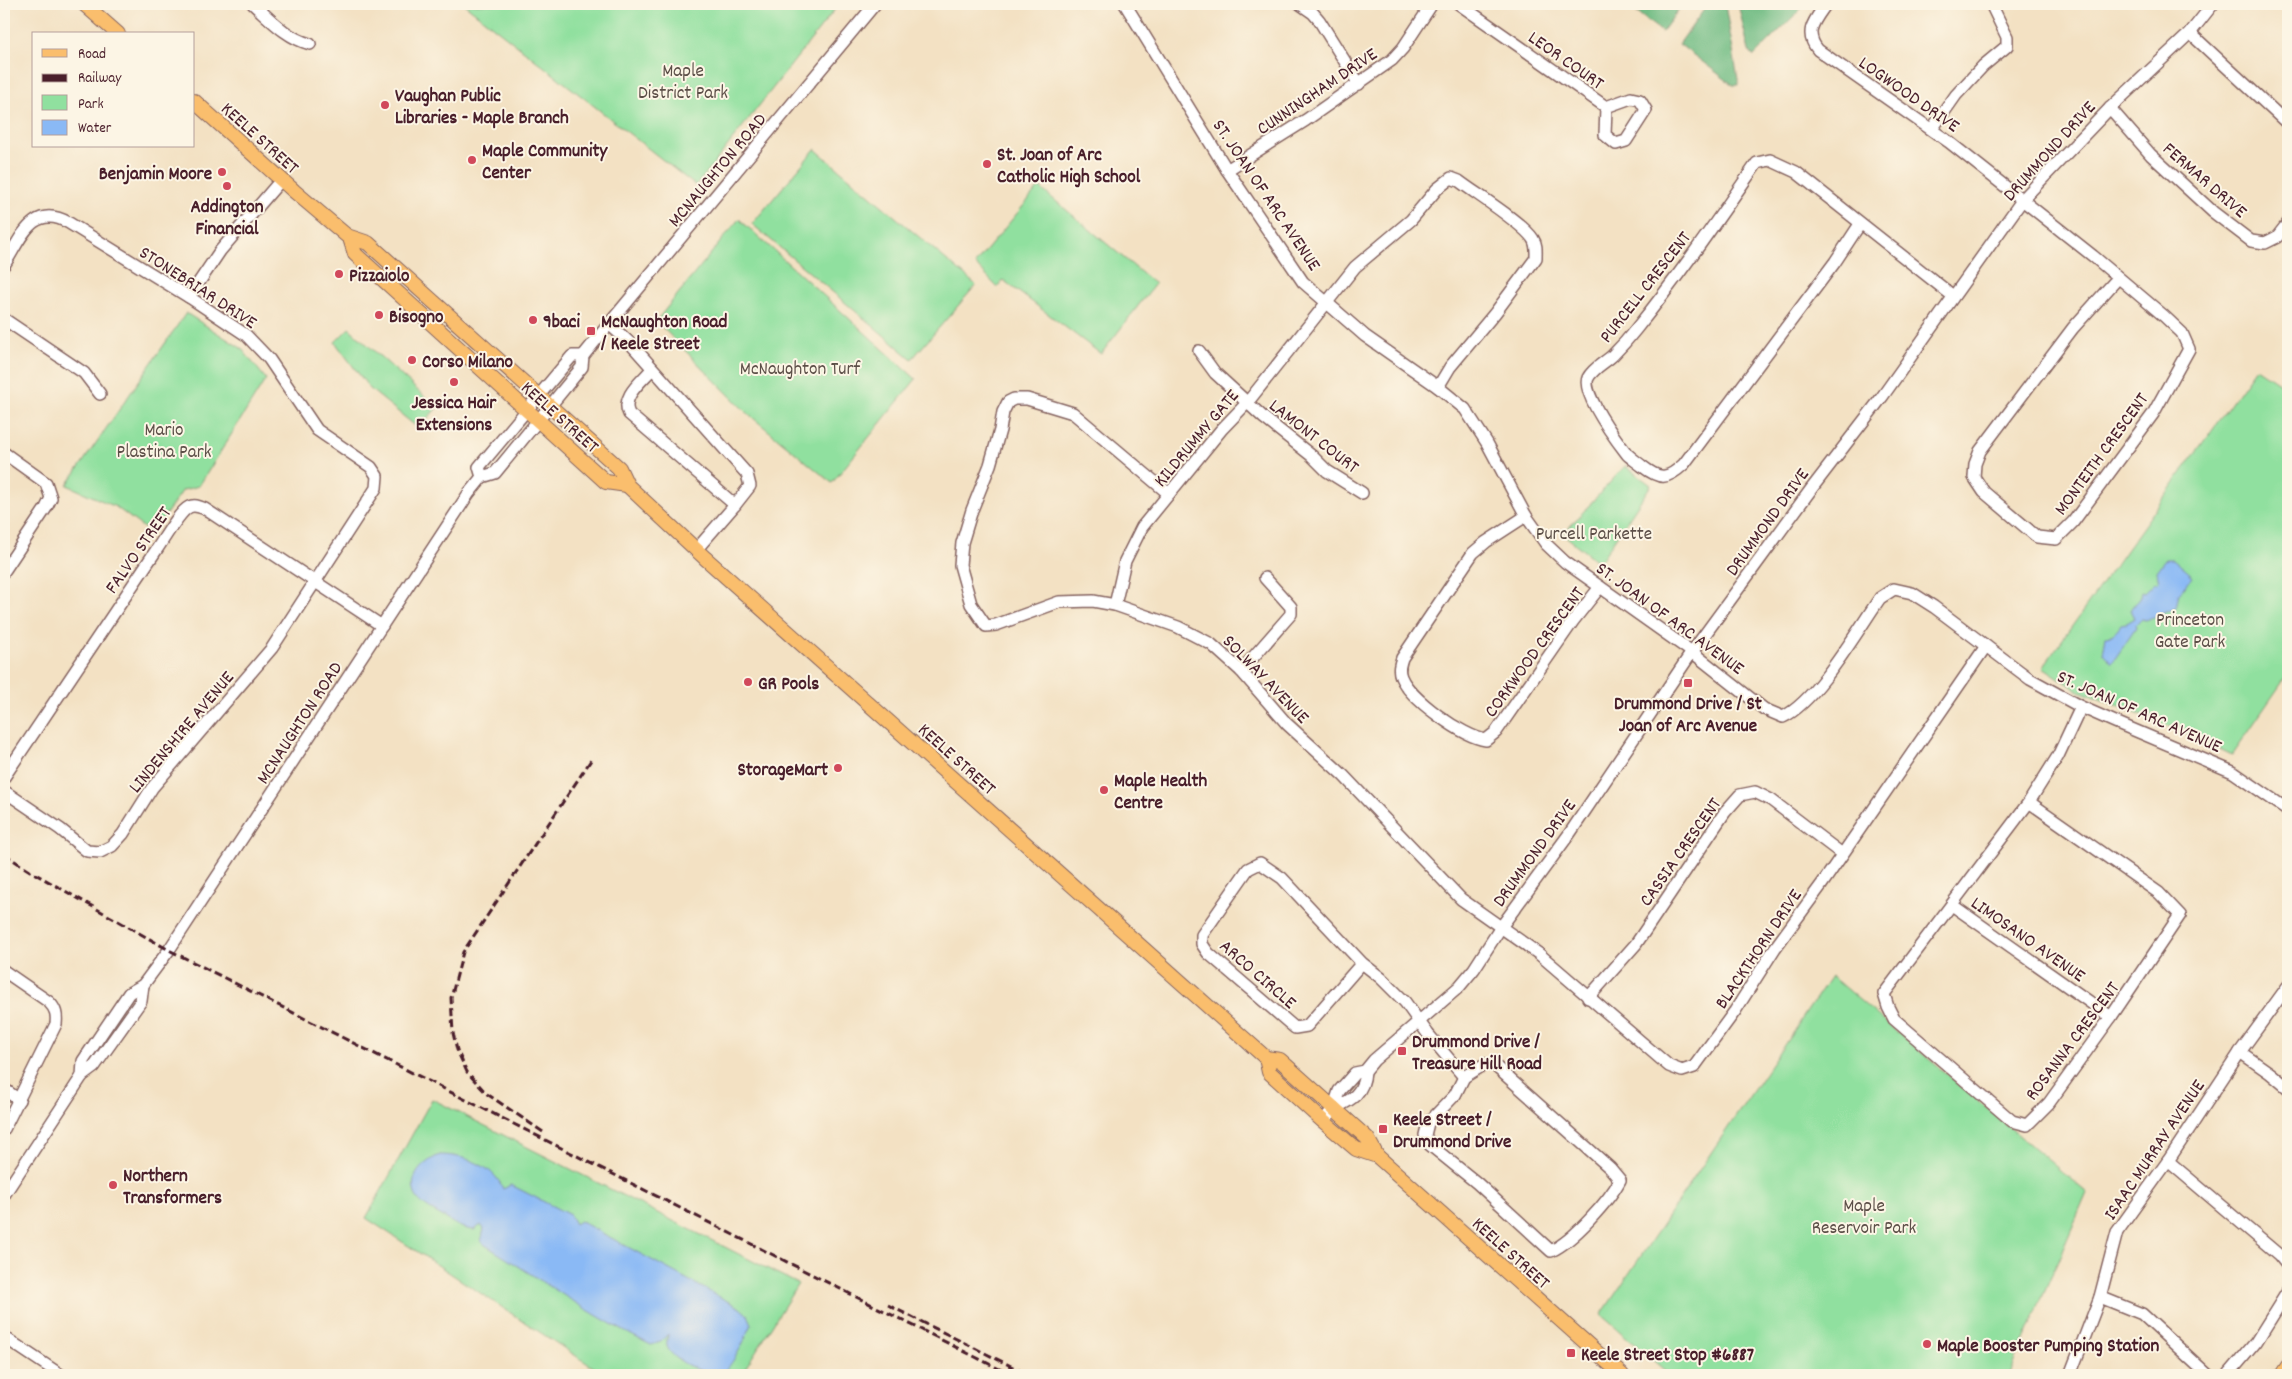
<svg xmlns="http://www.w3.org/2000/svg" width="2292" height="1379" font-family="Dekko,sans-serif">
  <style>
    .green { fill: #90e09f; stroke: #6d8065 }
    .forest { fill: #74be86; stroke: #5f6e58 }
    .water { fill: #8ab9f5; stroke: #6a6c90 }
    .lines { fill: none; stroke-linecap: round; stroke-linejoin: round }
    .minor-casing { stroke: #856360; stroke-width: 14 }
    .major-casing { stroke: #856360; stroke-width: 16 }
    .minor { stroke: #fff; stroke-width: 11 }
    .major { stroke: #fabe6d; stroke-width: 14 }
    .rail { stroke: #4a1f2b; stroke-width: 3; stroke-dasharray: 8 4; stroke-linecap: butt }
    .poi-dot { fill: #d1495b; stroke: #fcf5e5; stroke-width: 2 }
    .labels { text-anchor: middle; stroke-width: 4; stroke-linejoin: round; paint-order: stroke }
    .street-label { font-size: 19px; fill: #4a1f2b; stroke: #fcf5e5 }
    .park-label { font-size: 19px; fill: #5c4f48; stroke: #fcf5e5 }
    .poi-label { font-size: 19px; font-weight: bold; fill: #4a1f2b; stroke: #fcf5e5; text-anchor: start }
  </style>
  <rect width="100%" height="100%" fill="#fcf5e5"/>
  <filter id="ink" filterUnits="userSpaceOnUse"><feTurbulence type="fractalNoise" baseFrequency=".02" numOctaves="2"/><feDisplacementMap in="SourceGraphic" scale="10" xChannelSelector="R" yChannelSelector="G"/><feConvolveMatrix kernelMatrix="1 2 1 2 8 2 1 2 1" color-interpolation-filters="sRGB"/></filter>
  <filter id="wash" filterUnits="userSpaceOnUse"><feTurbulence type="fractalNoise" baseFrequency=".0096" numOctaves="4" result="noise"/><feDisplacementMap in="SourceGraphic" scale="20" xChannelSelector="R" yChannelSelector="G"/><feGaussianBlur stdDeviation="1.12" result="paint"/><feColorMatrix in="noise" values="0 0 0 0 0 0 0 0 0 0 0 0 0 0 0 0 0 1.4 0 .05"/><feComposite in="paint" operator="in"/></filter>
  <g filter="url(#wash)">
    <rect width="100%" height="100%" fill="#f3e1c3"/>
    <g class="green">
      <path d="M464,4H839L696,186Z"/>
      <path d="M815,149L976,285L912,359L752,224Z"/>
      <path d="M1039,187L1155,284L1101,354L1003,280L997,287L975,264Z"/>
      <path d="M739,219L916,379L832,483L747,413L656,321Z"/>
      <path d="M186,313L241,348L266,379L199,486L183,490L152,534L116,507L67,485Z"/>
      <path d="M349,328L437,408L418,428L370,389L335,342Z"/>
      <path d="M2256,368L2288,389V674L2232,755L2191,735L2077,690L2043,667Z"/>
      <path d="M1625,466L1651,485L1599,563L1563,534Z"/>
      <path d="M1831,976L2087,1193L2009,1375H1670L1601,1315Z"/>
      <path d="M432,1099L798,1284L741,1375H605L366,1218Z"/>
    </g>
    <g class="forest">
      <path d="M1640,4H1679V9L1662,32L1635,11Z"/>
      <path d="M1708,4L1725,5L1739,85H1733L1679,44Z"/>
      <path d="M1738,4H1806L1754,56L1749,51Z"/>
    </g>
    <g class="water">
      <path d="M2166,559H2173L2193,576L2179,593L2176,608L2146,620L2141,619L2135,625L2136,628L2112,663L2103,653L2106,636L2113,635L2121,624L2127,623L2135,618L2131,610L2141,596L2142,591L2145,592L2155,582L2159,583L2157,571Z"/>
      <path d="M440,1155C463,1155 494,1165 503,1189L511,1185L570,1215L575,1224L580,1221L740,1308L748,1315L752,1324C746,1337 735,1361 725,1371C711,1379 671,1361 667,1346C666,1343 668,1337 668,1334L661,1342L651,1345C593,1317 540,1279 485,1245L481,1241L484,1229L481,1225L474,1230C461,1229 453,1223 442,1216C433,1211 419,1204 415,1194C408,1175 425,1161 440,1155Z"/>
    </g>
  </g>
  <g filter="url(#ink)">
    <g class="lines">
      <defs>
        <g id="minor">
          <path d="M253,4C271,20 287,38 310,44"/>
          <path d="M1125,4L1227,170L1303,282L1365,336L1438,387L1465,409L1487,443L1526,516L1546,544L1565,562L1692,652L1764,709L1783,717C1817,701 1857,631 1880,598L1894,589L1912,593L1934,607L2030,679L2081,707L2115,722L2233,772L2288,810"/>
          <path d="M1300,4L1313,13L1319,20L1359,84"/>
          <path d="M1459,4L1606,107"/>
          <path d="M1826,4C1815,20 1803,32 1818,50L1949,142L2093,256L2164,316L2182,333L2189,349L2153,414L2073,522L2056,539L2037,537L1984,492L1974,477L1975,464L1980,451L2073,328L2118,278"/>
          <path d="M2190,33L2288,124"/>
          <path d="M1631,98L1640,100L1646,110L1626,141L1616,144L1605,135L1606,107Z"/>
          <path d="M2110,108L2151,155L2213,212L2251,241L2265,243L2277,237L2288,223"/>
          <path d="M1932,129L1956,95L1983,66L2007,46V37L1991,4"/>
          <path d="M1227,170L1306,120L1392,60L1403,48L1432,4"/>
          <path d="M1860,224L1835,262L1684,464C1667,480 1660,480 1642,466C1637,462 1631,458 1627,454C1617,441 1581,393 1588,378C1593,368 1606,362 1613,355C1621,347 1629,338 1636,329C1679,276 1718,219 1757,163L1770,160L1796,172L1953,296"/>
          <path d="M4,265C21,239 32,202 69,223L189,297L246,335L269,359L317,430L371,467L377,476L376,488L272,648L152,788L123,834L112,846L100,852L87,851L60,829L4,791"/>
          <path d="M189,297L220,251L281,180"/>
          <path d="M4,319L84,373L100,394"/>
          <path d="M609,324L630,343L747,474L750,486L735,505L629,414C620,397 642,381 652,369"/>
          <path d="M1199,351L1215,373L1264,418L1312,456L1327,471L1362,493"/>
          <path d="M4,453L46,483L51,498L46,508L4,571"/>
          <path d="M482,477L479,467L572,356H583"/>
          <path d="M1169,494L1073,413L1027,399H1014L1008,402L1003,412L1000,430L990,465L972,510L962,543L960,565L971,604L986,626L996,625L1059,602L1093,601L1115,605L1178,627L1211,644L1241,671L1287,724L1343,775L1461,899L1539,954L1669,1066L1682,1071L1694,1067L1735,1011L1775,948L1822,884L1986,646"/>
          <path d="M1526,516L1486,542L1473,553L1402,658C1400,664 1398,670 1401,677C1410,699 1463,737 1486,740L1496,732L1573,621L1600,587"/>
          <path d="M696,550L735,505"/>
          <path d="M1115,605L1125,561L1142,527L1221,430L1247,403L1355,267L1411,220L1437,189L1451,178L1459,181C1476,194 1523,223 1533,239C1537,245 1536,251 1536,258L1495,313L1450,367L1438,387"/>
          <path d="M1241,671L1291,614V607L1265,578"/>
          <path d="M4,777L157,549C164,539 179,512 189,507C195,504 200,507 205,509L382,626"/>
          <path d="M2029,802L2159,893L2180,915L2111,1017L2049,1103L2027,1125L2012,1121L1894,1019L1888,1007L1884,994L2029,802L2058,756L2081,707"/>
          <path d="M1952,905L2111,1017"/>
          <path d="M1362,963L1307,1026L1295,1028L1208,953L1202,944V935L1248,869L1260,863L1282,878L1362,963L1381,978L1405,1002L1428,1034L1464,1077"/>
          <path d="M4,971L49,1002C56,1009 57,1015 56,1024L4,1129"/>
          <path d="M1588,998L1636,944L1725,812L1740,795L1755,792L1771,800L1842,854"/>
          <path d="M2240,1052L2270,1073L2288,1088"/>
          <path d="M1485,1064L1494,1065L1610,1168L1620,1180C1609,1201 1573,1241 1551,1251L1477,1183L1430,1145L1425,1135L1428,1123L1455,1095L1464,1077Z"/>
          <path d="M82,1076L83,1061L129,993L143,985L169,950L469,493L482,477L495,473L582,367L583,356L609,324L875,4"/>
          <path d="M4,1089L19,1100"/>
          <path d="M1333,1109C1352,1100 1364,1093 1365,1071"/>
          <path d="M1323,1121L1333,1109L1339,1091L1355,1073L1365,1071L1374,1060L1459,987L1474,969L1501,927L1570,833L1692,652L1812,488L1882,397L2023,199L2110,108L2190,33L2213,4"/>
          <path d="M2168,1161L2279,1255L2288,1266"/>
          <path d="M4,1195L82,1076L94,1067L141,1001L143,985"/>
          <path d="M2100,1297L2142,1314L2208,1375"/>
          <path d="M4,1337L61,1375"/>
          <path d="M2070,1375L2100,1297L2117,1232L2168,1161L2240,1052L2288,986"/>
          <path d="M2228,1375L2256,1342L2288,1291"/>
        </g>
        <g id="major">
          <path d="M84,4L118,34"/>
          <path d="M194,101L294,191L347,236L368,243L619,468L627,485L705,558L1266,1058L1280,1060L1367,1138L1377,1156L1622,1375"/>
          <path d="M350,238L355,254L606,482L627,485"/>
          <path d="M1266,1058L1269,1072L1323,1121L1356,1149L1377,1156"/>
          <path d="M2282,1375L2288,1366"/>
        </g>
      </defs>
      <use href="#minor" class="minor-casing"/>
      <use href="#major" class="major-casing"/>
      <use href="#minor" class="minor"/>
      <use href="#major" class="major"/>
      <g class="rail">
        <path d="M4,854L30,871L169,950L1011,1375"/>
        <path d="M543,1132L487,1094L467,1072L457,1050L453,1033L451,998L463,952L591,760"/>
        <path d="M888,1305L1029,1375"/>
      </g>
    </g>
  </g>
  <g class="poi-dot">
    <circle cx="385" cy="105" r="5"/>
    <circle cx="472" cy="160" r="5"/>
    <circle cx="987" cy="164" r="5"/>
    <circle cx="222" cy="172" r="5"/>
    <circle cx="227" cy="186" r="5"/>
    <circle cx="339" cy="274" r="5"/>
    <circle cx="379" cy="315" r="5"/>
    <circle cx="533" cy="320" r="5"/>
    <rect x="586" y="326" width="10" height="10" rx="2.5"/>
    <circle cx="412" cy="360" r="5"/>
    <circle cx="454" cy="382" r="5"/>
    <circle cx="748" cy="682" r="5"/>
    <rect x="1683" y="678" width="10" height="10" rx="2.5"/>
    <circle cx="838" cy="768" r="5"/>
    <circle cx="1104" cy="790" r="5"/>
    <rect x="1397" y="1046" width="10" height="10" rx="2.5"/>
    <rect x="1378" y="1124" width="10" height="10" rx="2.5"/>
    <circle cx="113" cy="1185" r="5"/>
    <circle cx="1927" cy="1344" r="5"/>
    <rect x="1566" y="1348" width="10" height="10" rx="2.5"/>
  </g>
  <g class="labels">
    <g class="street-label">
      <text transform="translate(1567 59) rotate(35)" y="7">LEOR COURT</text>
      <text transform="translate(1316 90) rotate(-34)" y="7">CUNNINGHAM DRIVE</text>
      <text transform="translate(1910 93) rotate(35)" y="7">LOGWOOD DRIVE</text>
      <text transform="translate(261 137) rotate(42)" y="7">KEELE STREET</text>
      <text transform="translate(2048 150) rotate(-48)" y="7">DRUMMOND DRIVE</text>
      <text transform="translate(716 169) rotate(-50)" y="7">MCNAUGHTON ROAD</text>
      <text transform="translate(2206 179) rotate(41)" y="7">FERMAR DRIVE</text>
      <text transform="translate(1268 194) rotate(56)" y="7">ST. JOAN OF ARC AVENUE</text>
      <text transform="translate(199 286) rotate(33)" y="7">STONEBRIAR DRIVE</text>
      <text transform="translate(1644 286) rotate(-52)" y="7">PURCELL CRESCENT</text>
      <text transform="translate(561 416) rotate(42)" y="7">KEELE STREET</text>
      <text transform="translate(1315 435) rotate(38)" y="7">LAMONT COURT</text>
      <text transform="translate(1195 437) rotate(-50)" y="7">KILDRUMMY GATE</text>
      <text transform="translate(2100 453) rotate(-54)" y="7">MONTEITH CRESCENT</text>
      <text transform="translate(1766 521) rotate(-54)" y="7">DRUMMOND DRIVE</text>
      <text transform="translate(137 549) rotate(-55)" y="7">FALVO STREET</text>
      <text transform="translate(1671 617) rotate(36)" y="7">ST. JOAN OF ARC AVENUE</text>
      <text transform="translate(1533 651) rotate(-54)" y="7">CORKWOOD CRESCENT</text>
      <text transform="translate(1267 678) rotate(46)" y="7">SOLWAY AVENUE</text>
      <text transform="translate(2140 710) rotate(24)" y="7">ST. JOAN OF ARC AVENUE</text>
      <text transform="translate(298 722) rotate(-57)" y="7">MCNAUGHTON ROAD</text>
      <text transform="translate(180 731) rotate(-50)" y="7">LINDENSHIRE AVENUE</text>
      <text transform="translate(958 758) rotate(42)" y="7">KEELE STREET</text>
      <text transform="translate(1679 851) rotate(-55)" y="7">CASSIA CRESCENT</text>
      <text transform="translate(1533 852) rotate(-54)" y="7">DRUMMOND DRIVE</text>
      <text transform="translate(2029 938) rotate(35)" y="7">LIMOSANO AVENUE</text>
      <text transform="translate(1757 948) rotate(-56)" y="7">BLACKTHORN DRIVE</text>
      <text transform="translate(1259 973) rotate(41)" y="7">ARCO CIRCLE</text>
      <text transform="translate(2071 1040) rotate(-53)" y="7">ROSANNA CRESCENT</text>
      <text transform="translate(2153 1149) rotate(-56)" y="7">ISAAC MURRAY AVENUE</text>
      <text transform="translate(1512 1252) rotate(42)" y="7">KEELE STREET</text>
    </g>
    <g class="park-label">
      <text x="683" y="76">Maple<tspan x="683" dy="22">District Park</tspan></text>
      <text x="800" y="374">McNaughton Turf</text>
      <text x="164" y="435">Mario<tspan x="164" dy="22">Plastina Park</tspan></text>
      <text x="1594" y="539">Purcell Parkette</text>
      <text x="2190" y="625">Princeton<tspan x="2190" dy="22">Gate Park</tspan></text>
      <text x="1864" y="1211">Maple<tspan x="1864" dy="22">Reservoir Park</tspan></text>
    </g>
    <g class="poi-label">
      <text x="395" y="101">Vaughan Public<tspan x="395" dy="22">Libraries - Maple Branch</tspan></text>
      <text x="482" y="156">Maple Community<tspan x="482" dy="22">Center</tspan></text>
      <text x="997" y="160">St. Joan of Arc<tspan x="997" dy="22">Catholic High School</tspan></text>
      <text x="212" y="179" text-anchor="end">Benjamin Moore</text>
      <text x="227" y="212" text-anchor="middle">Addington<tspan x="227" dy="22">Financial</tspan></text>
      <text x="349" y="281">Pizzaiolo</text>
      <text x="389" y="322">Bisogno</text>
      <text x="543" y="327">9baci</text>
      <text x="601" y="327">McNaughton Road<tspan x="601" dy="22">/ Keele Street</tspan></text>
      <text x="422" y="367">Corso Milano</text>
      <text x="454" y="408" text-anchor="middle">Jessica Hair<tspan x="454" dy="22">Extensions</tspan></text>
      <text x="758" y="689">GR Pools</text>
      <text x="1688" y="709" text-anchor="middle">Drummond Drive / St<tspan x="1688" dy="22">Joan of Arc Avenue</tspan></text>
      <text x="828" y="775" text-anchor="end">StorageMart</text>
      <text x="1114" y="786">Maple Health<tspan x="1114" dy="22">Centre</tspan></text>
      <text x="1412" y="1047">Drummond Drive /<tspan x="1412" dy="22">Treasure Hill Road</tspan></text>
      <text x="1393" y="1125">Keele Street /<tspan x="1393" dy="22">Drummond Drive</tspan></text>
      <text x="123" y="1181">Northern<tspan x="123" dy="22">Transformers</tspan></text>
      <text x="1937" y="1351">Maple Booster Pumping Station</text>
      <text x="1581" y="1360">Keele Street Stop #6887</text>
    </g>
  </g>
  <rect width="2292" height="1379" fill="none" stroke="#fcf5e5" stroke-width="20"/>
  <rect x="32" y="32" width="162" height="115" fill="#fcf5e5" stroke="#b59f9b"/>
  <rect x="42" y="49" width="25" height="8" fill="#fabe6d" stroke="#b59f9b"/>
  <text x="78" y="58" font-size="15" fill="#4a1f2b">Road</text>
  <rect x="42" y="74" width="25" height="8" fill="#4a1f2b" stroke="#b59f9b"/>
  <text x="78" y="82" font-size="15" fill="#4a1f2b">Railway</text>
  <rect x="42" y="95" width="25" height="15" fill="#90e09f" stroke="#b59f9b"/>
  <text x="78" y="108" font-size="15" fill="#4a1f2b">Park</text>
  <rect x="42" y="120" width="25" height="15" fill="#8ab9f5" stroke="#b59f9b"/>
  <text x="78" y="132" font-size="15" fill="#4a1f2b">Water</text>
</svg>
